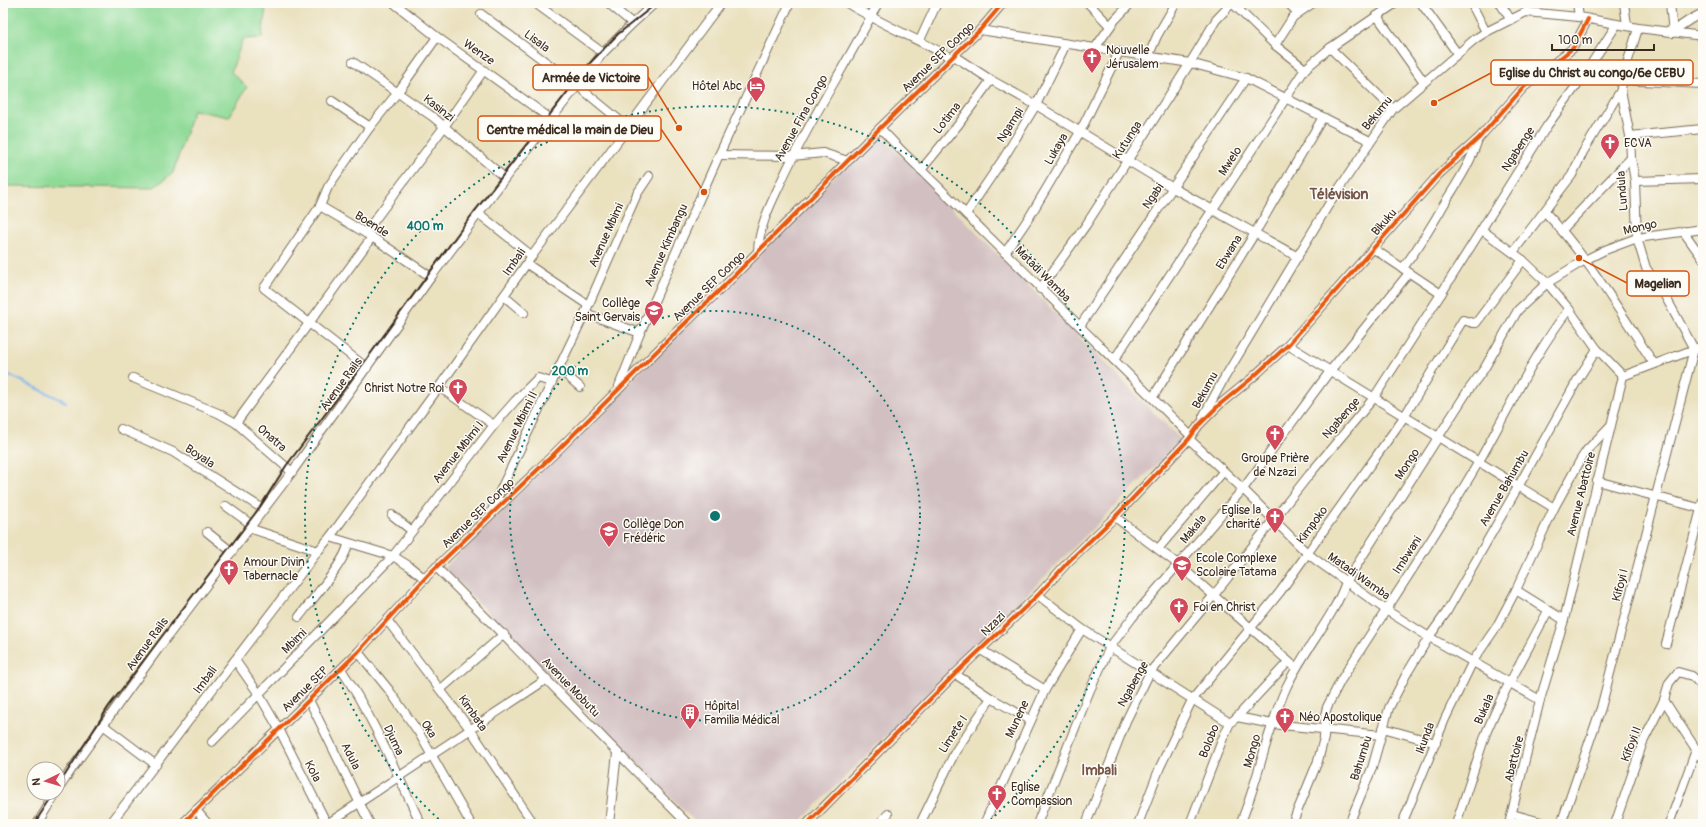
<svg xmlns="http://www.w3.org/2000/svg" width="1706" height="827" font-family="Pangolin,sans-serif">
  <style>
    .industrial { fill: #d2bfc1 }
    .green { fill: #8fda97; stroke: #65825a }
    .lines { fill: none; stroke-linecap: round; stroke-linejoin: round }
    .stream { stroke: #81b7f0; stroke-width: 2 }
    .street-casing { stroke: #786a56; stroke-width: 10 }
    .street { stroke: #fff; stroke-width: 8 }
    .rail { stroke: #3b2a1e; stroke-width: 2 }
    .cycleway-casing { stroke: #fdfcf7; stroke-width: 6 }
    .cycleway { stroke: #e8590c; stroke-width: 4 }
    .ring { fill: none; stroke: #0f766e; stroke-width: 2; stroke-dasharray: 2 4 }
    .labels { text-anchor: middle; stroke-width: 3; stroke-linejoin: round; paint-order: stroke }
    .street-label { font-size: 12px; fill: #3b2a1e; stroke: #fdfcf7 }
    .poi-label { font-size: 12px; fill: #3b2a1e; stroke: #fdfcf7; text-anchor: start }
    .quarter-label { font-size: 14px; font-weight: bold; fill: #765648; stroke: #fdfcf7 }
    .centre { fill: #0f766e; stroke: #fdfcf7; stroke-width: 2 }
    .ring-label { font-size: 12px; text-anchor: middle; font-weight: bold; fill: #0f766e; stroke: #fdfcf7; stroke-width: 3; stroke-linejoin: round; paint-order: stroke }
    .leader { fill: none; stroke: #d7540e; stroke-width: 1.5 }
    .callout-dot { fill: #d7540e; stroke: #fdfcf7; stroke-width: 1.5 }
    .callout { fill: #fdfcf7; stroke: #d7540e; stroke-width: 1.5 }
    .callout-label { font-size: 13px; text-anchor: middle; font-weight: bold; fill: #3b2a1e }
  </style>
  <rect width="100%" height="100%" fill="#fdfcf7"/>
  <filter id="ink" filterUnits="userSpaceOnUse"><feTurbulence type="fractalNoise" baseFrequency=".025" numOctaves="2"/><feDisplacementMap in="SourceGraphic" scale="8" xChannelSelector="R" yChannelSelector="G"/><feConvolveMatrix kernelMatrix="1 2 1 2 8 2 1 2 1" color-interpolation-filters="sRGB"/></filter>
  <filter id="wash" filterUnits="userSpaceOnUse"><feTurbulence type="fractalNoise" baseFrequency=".012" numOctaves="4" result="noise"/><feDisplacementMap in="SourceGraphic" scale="16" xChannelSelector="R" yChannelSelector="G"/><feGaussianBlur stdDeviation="0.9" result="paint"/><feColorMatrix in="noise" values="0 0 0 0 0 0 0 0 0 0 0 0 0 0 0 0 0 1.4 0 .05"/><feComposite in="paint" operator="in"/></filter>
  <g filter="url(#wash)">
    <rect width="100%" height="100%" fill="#eae1bf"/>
    <path class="industrial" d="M878,133L1181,440L798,824H697L444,568Z"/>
    <path class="green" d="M3,3H262L266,7L262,38L243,39L231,72L247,87L229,117L193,110L173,173L153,188L3,186Z"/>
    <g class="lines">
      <path class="stream" d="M3,372L66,402"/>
    </g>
  </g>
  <g filter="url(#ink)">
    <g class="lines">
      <defs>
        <g id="street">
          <path d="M394,3L437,37L551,119"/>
          <path d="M535,3L603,53"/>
          <path d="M608,3L632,23"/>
          <path d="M847,3C881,24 917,39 952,58"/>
          <path d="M1088,3L1110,26"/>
          <path d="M1232,3L1275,45L1305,69"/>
          <path d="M1288,3L1298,13"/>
          <path d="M1421,3L1457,53"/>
          <path d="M1471,3L1486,32"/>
          <path d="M1500,3L1511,20"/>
          <path d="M1577,3L1579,17"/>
          <path d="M1624,3L1627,25"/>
          <path d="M1670,3L1673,33"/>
          <path d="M481,14L578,86L629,128"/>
          <path d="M1377,16L1424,82"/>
          <path d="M980,30L1190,63L1246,78L1370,141"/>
          <path d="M1673,31L1691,19L1703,13"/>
          <path d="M920,40L937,3"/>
          <path d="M1275,45L1293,17L1313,3"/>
          <path d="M1095,48L1114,21L1131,3"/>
          <path d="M1330,48L1393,109"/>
          <path d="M954,56L991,80L1036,105L1173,188L1298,257"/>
          <path d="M1148,57L1157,36L1176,3"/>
          <path d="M353,62L433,117L505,178"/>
          <path d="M1622,80L1703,84"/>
          <path d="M332,101L370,127"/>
          <path d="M880,128L900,149L1191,436"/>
          <path d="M1630,136L1703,129"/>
          <path d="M719,155L792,156L823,153L848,161"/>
          <path d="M921,170L958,125L991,80"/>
          <path d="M1635,181L1703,179"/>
          <path d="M320,206L372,237L431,277"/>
          <path d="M1545,212C1588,257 1620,312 1654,364"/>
          <path d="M478,213L532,256"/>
          <path d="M966,214L1003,159L1036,105L1066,44"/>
          <path d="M1482,230L1523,260L1547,283L1569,309L1597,349L1623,376"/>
          <path d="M1562,230L1631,158"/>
          <path d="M1683,231L1703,259"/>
          <path d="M365,233L444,127L484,70"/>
          <path d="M1374,249L1441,294"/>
          <path d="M758,251C759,226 771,204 781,182C809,120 847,64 878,3"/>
          <path d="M1513,252L1572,175L1583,152L1621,90C1623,70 1633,48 1638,28"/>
          <path d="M1005,253L1030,216L1080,132L1119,52"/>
          <path d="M527,264L588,305"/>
          <path d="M1403,268C1419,247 1433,224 1446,201C1459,180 1471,162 1478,139"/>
          <path d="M1040,289L1086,225L1190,63L1216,20L1232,3"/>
          <path d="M504,296L524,313"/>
          <path d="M585,313L640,333"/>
          <path d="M1080,326L1246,78"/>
          <path d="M1288,345L1554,508"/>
          <path d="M1114,360L1305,69L1330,48L1396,3"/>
          <path d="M367,368L264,288L320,206L328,187L370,127L398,92L437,37"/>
          <path d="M558,368L580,387"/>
          <path d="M133,378L218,413L236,423L292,472"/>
          <path d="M619,386L640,333L719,155L790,3"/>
          <path d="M439,387L494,425"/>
          <path d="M1153,397L1255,233L1323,117"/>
          <path d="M1203,417L1222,382L1332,199L1393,109L1475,39L1486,32L1526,12L1579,17L1638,28L1703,36"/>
          <path d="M236,423L372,237"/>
          <path d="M121,429L173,452L263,509"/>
          <path d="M1189,439L1243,489L1307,553L1320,563L1386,610L1429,637L1540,700"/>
          <path d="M1597,481L1703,509"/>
          <path d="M226,506L252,525"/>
          <path d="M491,513L500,491L585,313L637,194L649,176"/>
          <path d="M392,515L412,531"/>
          <path d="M1115,517L1179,565L1296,668"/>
          <path d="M249,528L318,551"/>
          <path d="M207,532L232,552"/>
          <path d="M330,537L393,556L409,566L425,579"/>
          <path d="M1158,549L1223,472"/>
          <path d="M436,567C521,652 603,739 688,824"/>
          <path d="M1516,590L1564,620"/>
          <path d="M1038,595L1082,629L1230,723"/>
          <path d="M299,617C310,602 348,559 348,543"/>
          <path d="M387,620L470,729L534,824"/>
          <path d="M1666,644L1703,501"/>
          <path d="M981,650L1045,690"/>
          <path d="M358,652L389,690L419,733L471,824"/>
          <path d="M235,660L258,693L279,729L327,824"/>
          <path d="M341,669C373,717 396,772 421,824"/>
          <path d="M441,689L504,634"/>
          <path d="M991,698L1030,720"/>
          <path d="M309,700L370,824"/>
          <path d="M1664,700L1703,760"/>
          <path d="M1237,717L1272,724L1381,735"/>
          <path d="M103,725L156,765"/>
          <path d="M1383,728L1436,743"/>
          <path d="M212,742L393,556L494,425L515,401L538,378L551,382"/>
          <path d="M58,790L71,770L161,645L292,472L431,277L505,178L603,53L632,24L655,3"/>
          <path d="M196,810L208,824"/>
          <path d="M1512,814L1548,824"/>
          <path d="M37,824L56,793"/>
          <path d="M110,824L318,551L330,537L439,387L532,256L721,3"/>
          <path d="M182,824L358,652L429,574L555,453L671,337L726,284L880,128L980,30L1003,3"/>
          <path d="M327,824L547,679"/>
          <path d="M609,824L617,753"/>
          <path d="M807,824L955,674L1038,595L1069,561L1115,517L1189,439L1199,425L1219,405L1252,378L1288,345L1439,174L1479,138L1524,87L1573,48L1588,19"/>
          <path d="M879,824L888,814"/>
          <path d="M920,824L955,752L991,698L955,674"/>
          <path d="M984,824L1045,690L1082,629"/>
          <path d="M1037,824L1090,690L1110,647L1132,618L1243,489L1330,371L1409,273"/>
          <path d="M1086,824L1126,721L1150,672L1214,595L1309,475L1373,399L1441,294L1517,173L1547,126L1584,75L1617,24"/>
          <path d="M1138,824L1160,767L1192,700L1280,592L1404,417L1463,320L1473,323H1476L1523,260"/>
          <path d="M1190,824L1223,738L1230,723L1237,717L1288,662"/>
          <path d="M1240,824C1259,780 1266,732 1286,688C1303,651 1333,619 1346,582L1467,392L1484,369L1518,310L1547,283L1585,260L1605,250L1637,238L1703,229"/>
          <path d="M1292,824L1318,761L1324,738L1325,715L1327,707L1341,680C1387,608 1435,537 1478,463C1508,411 1532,357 1569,309"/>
          <path d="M1349,824L1372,768L1389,708L1406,675L1429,637L1446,613L1518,487L1578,379L1597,349"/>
          <path d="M1402,824L1445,719L1473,661L1497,626L1516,590L1554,508L1581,459L1587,450L1610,426"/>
          <path d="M1456,824L1486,733L1501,699L1548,611"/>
          <path d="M1509,824L1540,700L1564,620L1623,376L1703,346"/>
          <path d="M1561,824L1601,708L1694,349L1664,294L1646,268L1637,238L1635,181L1631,158L1630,136L1621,90"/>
          <path d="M1615,824L1643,742L1664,700L1669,683L1678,672L1692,676L1703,687"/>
          <path d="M1669,824L1696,750"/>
        </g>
      </defs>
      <use href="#street" class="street-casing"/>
      <use href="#street" class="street"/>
      <g class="rail">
        <path d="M58,786L109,706L260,507L286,466L363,364L468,220L590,63L618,34L657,3"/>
        <path d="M34,824L54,793"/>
      </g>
      <defs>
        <g id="cycleway">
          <path d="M182,824L358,652L429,574L555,453L671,337L726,284L880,128L980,30L1003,3"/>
          <path d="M807,824L955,674L1038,595L1069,561L1115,517L1189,439L1199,425L1219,405L1252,378L1288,345L1439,174L1479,138L1524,87L1573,48L1588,19"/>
        </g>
      </defs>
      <use href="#cycleway" class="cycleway-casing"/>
      <use href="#cycleway" class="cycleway"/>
    </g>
  </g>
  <g class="ring">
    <circle cx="715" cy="516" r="205"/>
    <path d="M443 823A410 410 0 1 1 987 823"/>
  </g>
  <defs>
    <symbol id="church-pin" viewBox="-11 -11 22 30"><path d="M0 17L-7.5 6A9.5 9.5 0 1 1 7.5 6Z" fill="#d1495b" stroke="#fdfcf7"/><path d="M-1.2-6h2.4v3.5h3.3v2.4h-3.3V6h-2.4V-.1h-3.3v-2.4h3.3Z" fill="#fff"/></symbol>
    <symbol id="hotel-pin" viewBox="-11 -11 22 30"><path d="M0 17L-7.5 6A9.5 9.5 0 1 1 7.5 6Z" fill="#d1495b" stroke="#fdfcf7"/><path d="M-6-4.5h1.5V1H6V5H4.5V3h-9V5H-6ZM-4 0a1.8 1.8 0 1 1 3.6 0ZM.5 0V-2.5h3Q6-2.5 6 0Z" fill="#fff"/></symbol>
    <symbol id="school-pin" viewBox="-11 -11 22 30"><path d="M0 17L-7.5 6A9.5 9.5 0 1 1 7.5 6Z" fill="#d1495b" stroke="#fdfcf7"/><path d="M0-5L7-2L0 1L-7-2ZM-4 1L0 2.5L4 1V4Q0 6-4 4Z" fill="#fff"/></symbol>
    <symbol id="building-pin" viewBox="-11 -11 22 30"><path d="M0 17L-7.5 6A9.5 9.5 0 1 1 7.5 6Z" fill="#d1495b" stroke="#fdfcf7"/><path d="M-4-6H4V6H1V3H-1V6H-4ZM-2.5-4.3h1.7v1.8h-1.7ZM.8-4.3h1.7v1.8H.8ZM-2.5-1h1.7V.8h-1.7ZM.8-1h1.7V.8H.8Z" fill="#fff"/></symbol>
  </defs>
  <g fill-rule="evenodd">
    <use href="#church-pin" x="1081" y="46" width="22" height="30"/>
    <use href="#hotel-pin" x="745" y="75" width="22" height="30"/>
    <use href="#church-pin" x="1599" y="132" width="22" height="30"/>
    <use href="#school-pin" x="643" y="299" width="22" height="30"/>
    <use href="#church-pin" x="447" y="377" width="22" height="30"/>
    <use href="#church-pin" x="1264" y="423" width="22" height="30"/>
    <use href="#church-pin" x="1264" y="506" width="22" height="30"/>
    <use href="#school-pin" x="598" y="520" width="22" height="30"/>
    <use href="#school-pin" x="1171" y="554" width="22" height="30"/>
    <use href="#church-pin" x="218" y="558" width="22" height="30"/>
    <use href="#church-pin" x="1168" y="596" width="22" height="30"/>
    <use href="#building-pin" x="679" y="702" width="22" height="30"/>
    <use href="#church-pin" x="1274" y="706" width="22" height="30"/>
    <use href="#church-pin" x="986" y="783" width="22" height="30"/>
  </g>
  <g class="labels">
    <g class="street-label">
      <text transform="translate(537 41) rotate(37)" y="4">Lisala</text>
      <text transform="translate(479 52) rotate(35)" y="4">Wenze</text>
      <text transform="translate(938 57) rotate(-44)" y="4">Avenue SEP Congo</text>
      <text transform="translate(439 108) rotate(38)" y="4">Kasinzi</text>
      <text transform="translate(1377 113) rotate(-51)" y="4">Bekumu</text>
      <text transform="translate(801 118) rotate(-61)" y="4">Avenue Fina Congo</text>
      <text transform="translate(947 118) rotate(-52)" y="4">Lotima</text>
      <text transform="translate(1010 125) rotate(-58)" y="4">Ngampi</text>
      <text transform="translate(1127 140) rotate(-57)" y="4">Kutunga</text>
      <text transform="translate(1056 149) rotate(-60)" y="4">Lukaya</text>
      <text transform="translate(1518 149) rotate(-57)" y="4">Ngabenge</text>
      <text transform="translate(1230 161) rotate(-57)" y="4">Mwelo</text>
      <text transform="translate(1622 191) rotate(-94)" y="4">Lundula</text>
      <text transform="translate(1153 196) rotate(-56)" y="4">Ngabi</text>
      <text transform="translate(1384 222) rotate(-49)" y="4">Bikuku</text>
      <text transform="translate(372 224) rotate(32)" y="4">Boende</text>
      <text transform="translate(1640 227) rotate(-13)" y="4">Mongo</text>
      <text transform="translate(606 235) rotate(-66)" y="4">Avenue Mbimi</text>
      <text transform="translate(666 245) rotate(-66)" y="4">Avenue Kimbangu</text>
      <text transform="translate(1229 252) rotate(-58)" y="4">Ebwana</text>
      <text transform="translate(514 262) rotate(-55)" y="4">Imbali</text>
      <text transform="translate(1043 274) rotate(45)" y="4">Matadi Wamba</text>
      <text transform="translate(709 286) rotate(-44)" y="4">Avenue SEP Congo</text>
      <text transform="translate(341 384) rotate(-54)" y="4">Avenue Rails</text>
      <text transform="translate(1205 390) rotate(-61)" y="4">Bekumu</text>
      <text transform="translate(1341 418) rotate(-49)" y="4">Ngabenge</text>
      <text transform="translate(517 427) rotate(-64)" y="4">Avenue Mbimi II</text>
      <text transform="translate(272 438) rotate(41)" y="4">Onatra</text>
      <text transform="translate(458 452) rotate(-52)" y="4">Avenue Mbimi I</text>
      <text transform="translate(200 456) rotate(33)" y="4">Boyala</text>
      <text transform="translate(1407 464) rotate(-57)" y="4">Mongo</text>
      <text transform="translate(1504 488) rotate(-60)" y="4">Avenue Bahumbu</text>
      <text transform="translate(1581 494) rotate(-76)" y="4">Avenue Abattoire</text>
      <text transform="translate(478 513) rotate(-44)" y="4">Avenue SEP Congo</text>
      <text transform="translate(1312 525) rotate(-54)" y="4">Kimpoko</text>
      <text transform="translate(1193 529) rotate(-50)" y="4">Makala</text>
      <text transform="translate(1407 555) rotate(-57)" y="4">Imbwani</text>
      <text transform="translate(1359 576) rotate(35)" y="4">Matadi Wamba</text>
      <text transform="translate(1620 585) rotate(-76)" y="4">Kifoyi I</text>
      <text transform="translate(993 624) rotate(-45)" y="4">Nzazi</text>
      <text transform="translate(294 641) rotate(-45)" y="4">Mbimi</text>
      <text transform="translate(147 644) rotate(-54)" y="4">Avenue Rails</text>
      <text transform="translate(205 680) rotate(-53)" y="4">Imbali</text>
      <text transform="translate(1133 684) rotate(-61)" y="4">Ngabenge</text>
      <text transform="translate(571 687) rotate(46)" y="4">Avenue Mobutu</text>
      <text transform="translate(305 689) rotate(-44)" y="4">Avenue SEP</text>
      <text transform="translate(1484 709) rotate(-66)" y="4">Bukala</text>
      <text transform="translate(473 713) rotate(55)" y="4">Kimbata</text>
      <text transform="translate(1017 719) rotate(-65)" y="4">Munene</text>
      <text transform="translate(429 729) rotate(58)" y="4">Oka</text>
      <text transform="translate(953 734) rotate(-57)" y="4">Limete I</text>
      <text transform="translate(1425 738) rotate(-69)" y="4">Ikunda</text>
      <text transform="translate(394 740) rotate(65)" y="4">Djuma</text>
      <text transform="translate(1209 741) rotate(-68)" y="4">Bolobo</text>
      <text transform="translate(1631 744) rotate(-69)" y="4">Kifoyi II</text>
      <text transform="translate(1252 751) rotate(-74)" y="4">Mongo</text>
      <text transform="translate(351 756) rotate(63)" y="4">Adula</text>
      <text transform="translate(1361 758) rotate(-72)" y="4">Bahumbu</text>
      <text transform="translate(1514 759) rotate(-76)" y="4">Abattoire</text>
      <text transform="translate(313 771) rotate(63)" y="4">Kola</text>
    </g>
    <g class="poi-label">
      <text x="1106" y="54">Nouvelle<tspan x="1106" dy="14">Jérusalem</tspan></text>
      <text x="742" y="90" text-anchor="end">Hôtel Abc</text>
      <text x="1624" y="147">ECVA</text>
      <text x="640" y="307" text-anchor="end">Collège<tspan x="640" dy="14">Saint Gervais</tspan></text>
      <text x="444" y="392" text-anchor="end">Christ Notre Roi</text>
      <text x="1275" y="462" text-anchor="middle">Groupe Prière<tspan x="1275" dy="14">de Nzazi</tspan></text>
      <text x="1261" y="514" text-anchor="end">Eglise la<tspan x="1261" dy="14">charité</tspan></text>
      <text x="623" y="528">Collège Don<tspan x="623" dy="14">Frédéric</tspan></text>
      <text x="1196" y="562">Ecole Complexe<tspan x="1196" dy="14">Scolaire Tatama</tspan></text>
      <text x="243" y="566">Amour Divin<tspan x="243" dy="14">Tabernacle</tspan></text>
      <text x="1193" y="611">Foi en Christ</text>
      <text x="704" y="710">Hôpital<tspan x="704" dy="14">Familia Médical</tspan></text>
      <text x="1299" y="721">Néo Apostolique</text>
      <text x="1011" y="791">Eglise<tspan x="1011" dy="14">Compassion</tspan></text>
    </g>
    <g class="quarter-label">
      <text x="1339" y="199">Télévision</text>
      <text x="1099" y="775">Imbali</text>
    </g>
  </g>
  <circle cx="715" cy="516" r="6" class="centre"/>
  <g class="ring-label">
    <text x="425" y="230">400 m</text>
    <text x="570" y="375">200 m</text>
  </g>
  <path class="leader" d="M1434 103L1491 73M679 128L648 77M704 192L661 129M1579 258L1627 283"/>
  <g class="callout-dot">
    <circle cx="1434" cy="103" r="4"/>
    <circle cx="679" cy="128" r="4"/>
    <circle cx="704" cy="192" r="4"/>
    <circle cx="1579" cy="258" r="4"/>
  </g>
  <g class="callout">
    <rect x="1491" y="60" width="202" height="25" rx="4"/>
    <rect x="533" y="65" width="115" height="25" rx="4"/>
    <rect x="478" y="116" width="183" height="25" rx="4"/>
    <rect x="1627" y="271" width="62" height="25" rx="4"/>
  </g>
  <g class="callout-label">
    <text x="1592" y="77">Eglise du Christ au congo/6e CEBU</text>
    <text x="591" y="82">Armée de Victoire</text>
    <text x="570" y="134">Centre médical la main de Dieu</text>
    <text x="1658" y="288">Magelian</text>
  </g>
  <rect width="1706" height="827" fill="none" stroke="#fdfcf7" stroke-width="16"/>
  <g transform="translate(46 781) rotate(265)"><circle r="19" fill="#fdfcf7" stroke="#afa8a0"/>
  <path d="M0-3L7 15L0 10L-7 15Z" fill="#d1495b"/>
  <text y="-6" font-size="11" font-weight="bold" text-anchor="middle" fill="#3b2a1e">N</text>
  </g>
  <path d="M1552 44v6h102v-6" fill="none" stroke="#3b2a1e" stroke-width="2"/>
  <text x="1558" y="44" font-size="12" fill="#3b2a1e" stroke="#fdfcf7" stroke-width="3" paint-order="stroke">100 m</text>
</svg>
